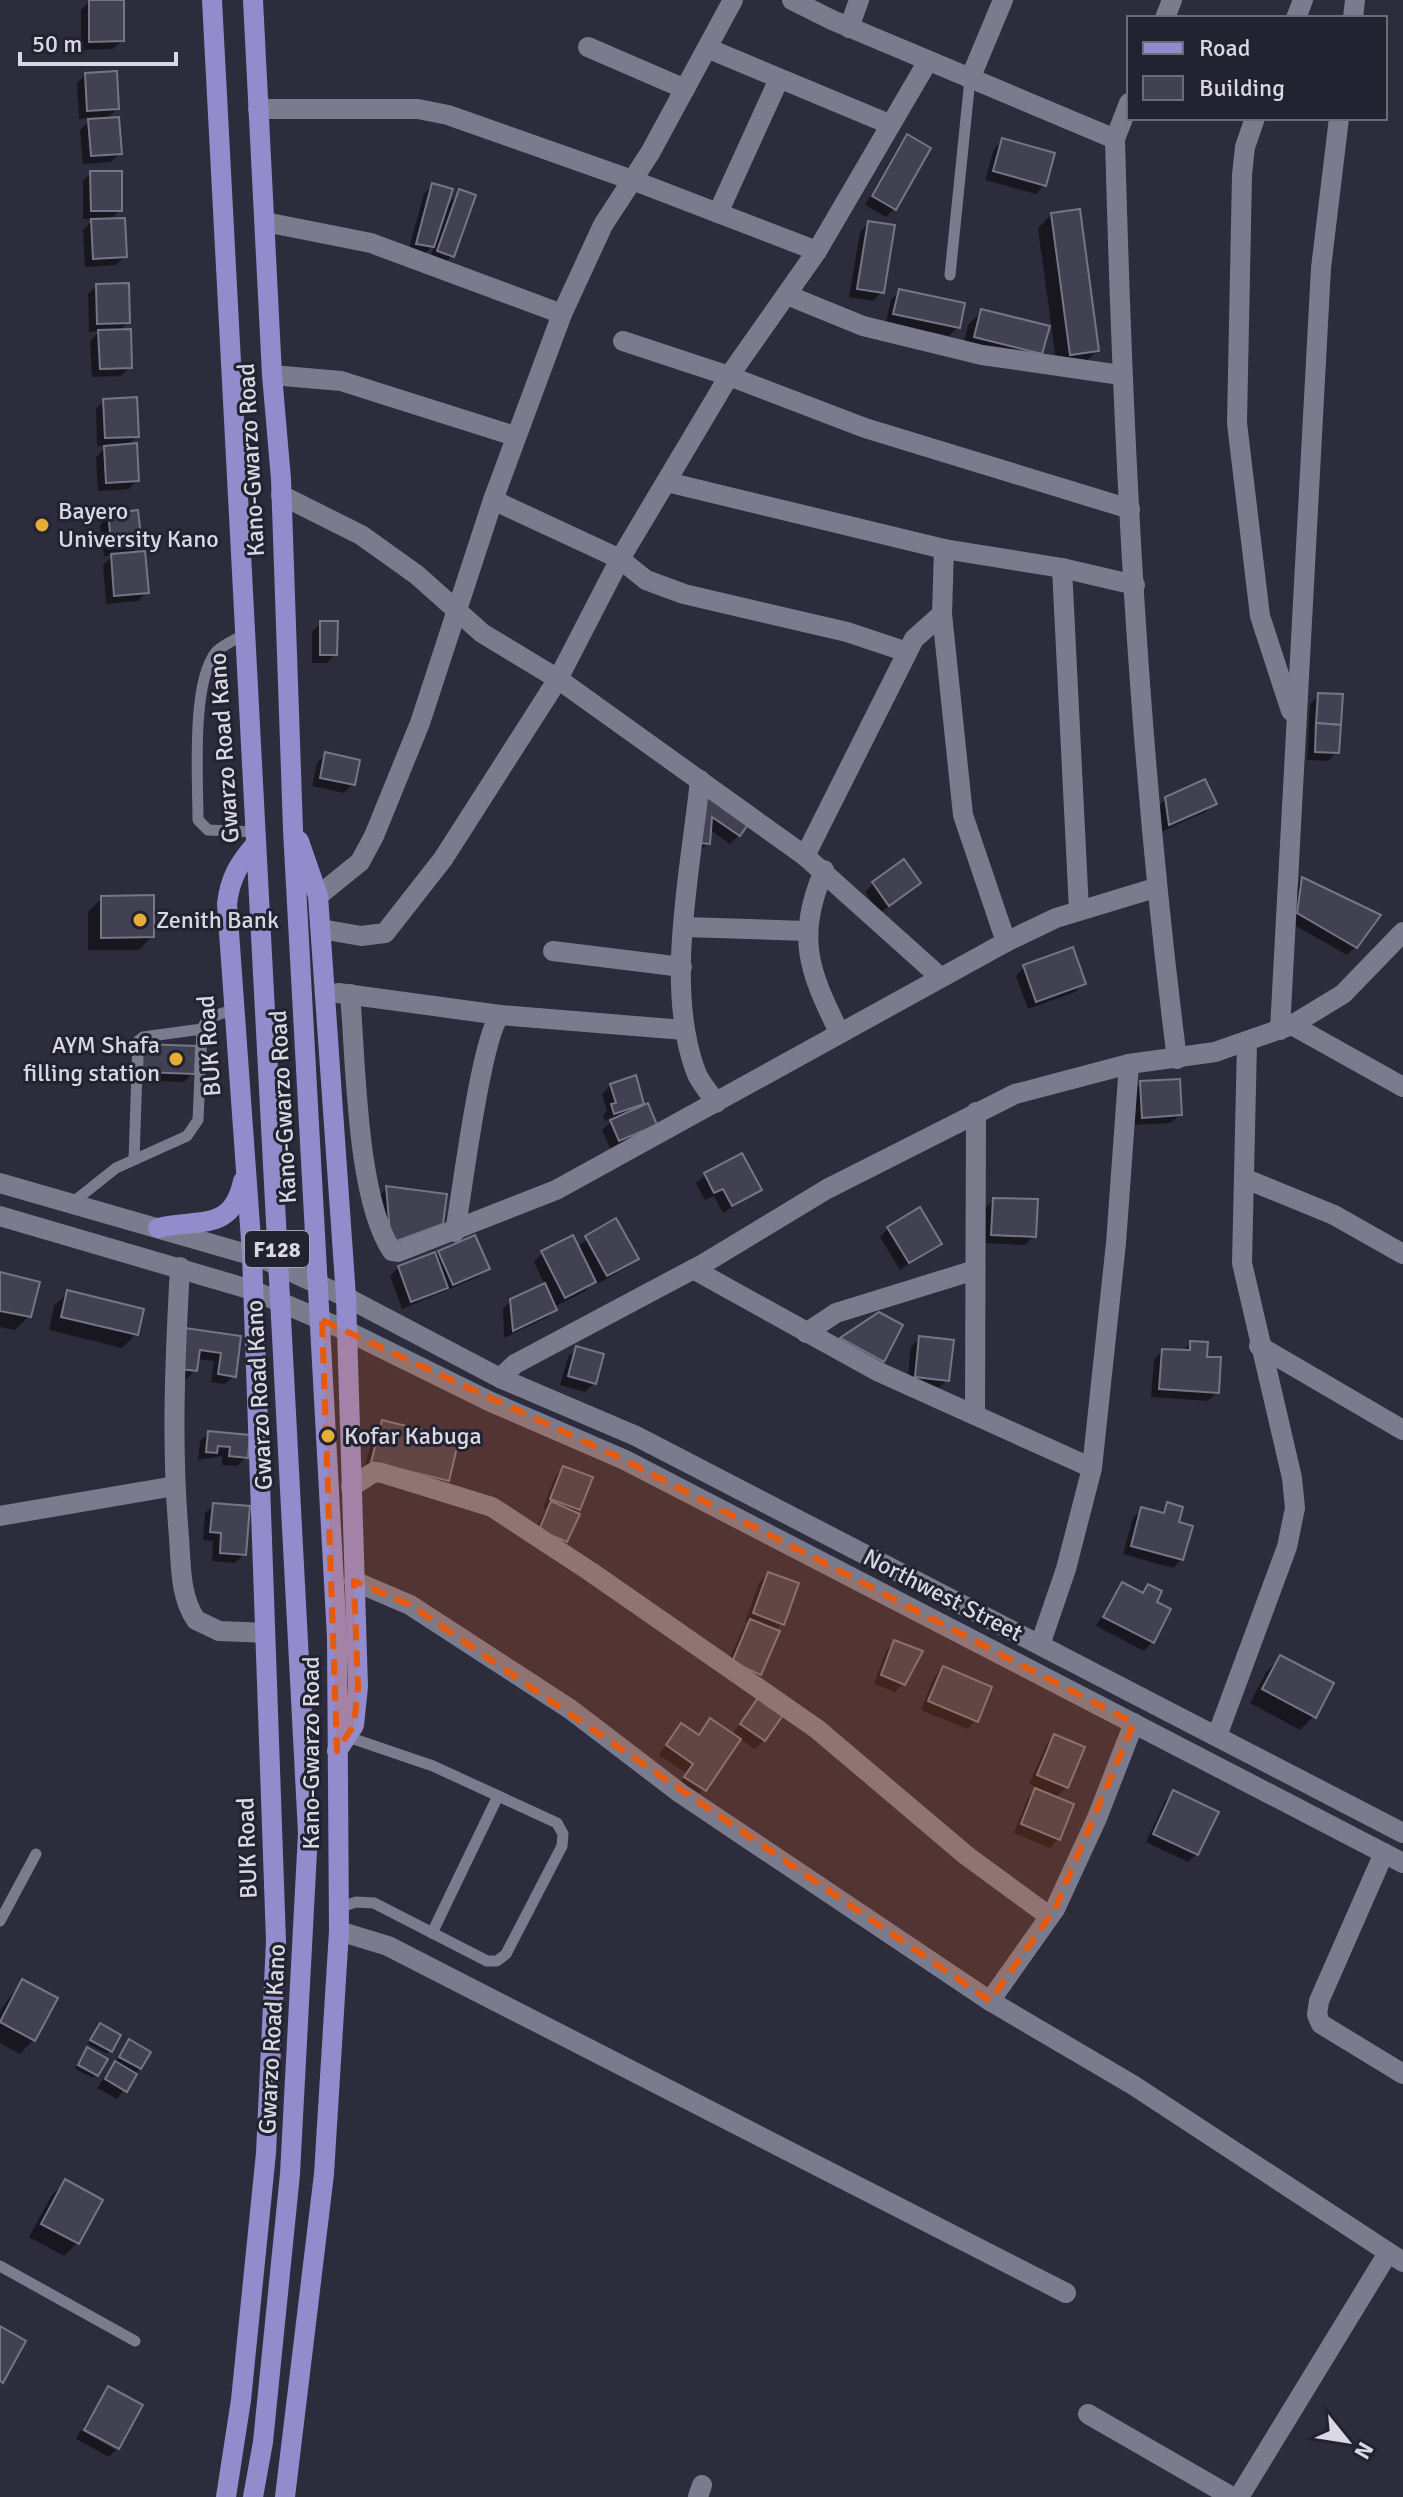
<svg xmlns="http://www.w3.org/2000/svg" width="1403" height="2497" font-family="Signika,sans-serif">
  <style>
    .shadow { fill: #0007 }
    .building { fill: #424152; stroke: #767588; stroke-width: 2 }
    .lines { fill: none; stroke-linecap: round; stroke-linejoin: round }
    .service { stroke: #7b7b8e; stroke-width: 11 }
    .minor { stroke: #7b7b8e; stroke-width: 20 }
    .secondary { stroke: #7b7b8e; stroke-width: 20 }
    .primary { stroke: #928ccd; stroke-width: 20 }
    .marked { fill: #e8590c; fill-opacity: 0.2; stroke: #e8590c; stroke-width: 6; stroke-dasharray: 16 10; stroke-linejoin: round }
    .poi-dot { fill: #e5ad35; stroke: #232231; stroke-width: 3 }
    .labels { text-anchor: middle; stroke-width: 6; stroke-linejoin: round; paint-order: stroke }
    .shield { fill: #232231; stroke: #a2a1ae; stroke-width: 2 }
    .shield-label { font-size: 22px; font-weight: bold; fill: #d9d8e3 }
    .street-label { font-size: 24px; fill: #d9d8e3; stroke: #232231 }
    .poi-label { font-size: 24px; fill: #d9d8e3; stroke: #232231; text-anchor: start }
  </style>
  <rect width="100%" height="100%" fill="#2d2c3c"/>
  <g class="shadow">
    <path d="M89,2L122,41L113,49L81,50V10Z"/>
    <path d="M85,75L117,109L105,120L120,153L111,162L83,164L80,130L92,118L79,119L77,83Z"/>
    <path d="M907,137L895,208L886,217L865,205L899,145Z"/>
    <path d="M1003,140L1044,185L1036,194L985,180L994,149Z"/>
    <path d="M91,173L120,210L110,220L124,257L116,265L85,267L83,230L94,219H83V181Z"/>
    <path d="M433,185L446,206L460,192L452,256L444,264L430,259L435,243L424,255L408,252L424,194Z"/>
    <path d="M1052,214L1097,350L1084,364L1057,368L1038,228Z"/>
    <path d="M868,223L882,292L873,301L849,297L860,232Z"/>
    <path d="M97,286L128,322L119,331L130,367L121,376L92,377L90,341L100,331L89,332L88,294Z"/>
    <path d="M900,291L958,327L949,336L886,322L891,300Z"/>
    <path d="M982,311L1041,353L962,351L968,325Z"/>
    <path d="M104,401L137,436L127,446L137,480L129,489L98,491L96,457L107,446H97L96,409Z"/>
    <path d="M109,516L140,544L130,554L147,592L138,601L106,604L103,565L113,555L104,556L100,525Z"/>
    <path d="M321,623L335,654L327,663H312V632Z"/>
    <path d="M1319,695L1337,752L1328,761L1307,760L1310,704Z"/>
    <path d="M325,755L353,784L344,793L312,786L317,763Z"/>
    <path d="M1166,799L1214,804L1205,812L1161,832L1157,808Z"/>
    <path d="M697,804L739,835L730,844L709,829L708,843L699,852Z"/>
    <path d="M1303,879L1356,946L1347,955L1289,922L1294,888Z"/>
    <path d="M919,883L880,913L865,892L873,884Z"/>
    <path d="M102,898L152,936L139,950H88V912Z"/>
    <path d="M1024,967L1083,983L1075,992L1028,1009L1016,976Z"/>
    <path d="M135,1055L193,1073L184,1082L134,1080Z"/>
    <path d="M1141,1083L1180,1115L1171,1123L1134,1125L1132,1092Z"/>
    <path d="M611,1085L642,1104L634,1111L646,1133L610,1148L602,1130L615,1118L605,1121L603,1115L607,1111L602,1094Z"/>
    <path d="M705,1175L759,1189L723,1213L714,1196L705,1200L696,1183Z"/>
    <path d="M387,1188L432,1233L383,1251L378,1197Z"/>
    <path d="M994,1200L1034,1236L1025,1245L984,1243L985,1208Z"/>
    <path d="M616,1221L636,1258L628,1267L597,1284L596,1280L585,1291L554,1307L555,1310L546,1318L504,1338L503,1309L512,1300L545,1285L534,1262L542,1253L576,1247Z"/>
    <path d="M889,1228L939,1243L900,1270L880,1237Z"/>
    <path d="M439,1252L487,1268L478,1277L402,1309L390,1276L399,1267Z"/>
    <path d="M0,1274L29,1316L15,1330L0,1327Z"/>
    <path d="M68,1293L136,1334L122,1348L49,1330L54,1306Z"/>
    <path d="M879,1314L882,1360L874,1369L842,1340Z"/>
    <path d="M239,1337L234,1376L225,1384L211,1382L214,1361L197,1359L195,1370L187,1379L172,1377L177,1339Z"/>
    <path d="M920,1338L947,1380L938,1389L907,1385L911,1347Z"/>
    <path d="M1191,1343L1217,1392L1208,1401L1151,1397L1154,1360L1162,1351L1181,1352Z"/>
    <path d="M577,1348L602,1355L594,1383L585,1392L560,1385L568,1357Z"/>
    <path d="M382,1422L447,1480L438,1488L364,1471L374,1431Z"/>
    <path d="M209,1433L246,1457L237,1466L222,1465V1456L198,1460L200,1441Z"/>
    <path d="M563,1468L578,1509L566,1541L557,1550L531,1539L546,1509L543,1508L555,1477Z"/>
    <path d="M214,1505L244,1554L235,1563L212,1561L213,1541L203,1540L205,1513Z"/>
    <path d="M1168,1505L1177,1523L1182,1559L1173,1568L1123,1554L1133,1518L1142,1509L1159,1513Z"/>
    <path d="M768,1574L782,1623L775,1631L759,1674L751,1682L724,1671L742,1630L749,1623L745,1622L759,1583Z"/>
    <path d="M1122,1584L1141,1594L1149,1586L1154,1603L1152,1642L1144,1651L1096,1626Z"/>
    <path d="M895,1642L903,1684L895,1692L874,1684L886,1651Z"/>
    <path d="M1281,1657L1314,1716L1300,1730L1250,1703L1267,1671Z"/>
    <path d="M943,1668L976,1720L967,1729L921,1710L934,1677Z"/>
    <path d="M758,1701L780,1716L764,1740L755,1749L739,1738L696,1798L677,1786L686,1773L659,1755L673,1734L681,1725L697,1736L710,1721L732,1735Z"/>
    <path d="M1055,1736L1066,1787L1055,1799L1058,1839L1050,1848L1014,1833L1027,1799L1039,1788L1029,1784L1046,1745Z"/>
    <path d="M1174,1793L1197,1854L1188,1862L1146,1842L1165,1801Z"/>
    <path d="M22,1981L55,1999L33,2040L20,2054L0,2043V2011Z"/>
    <path d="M100,2025L110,2051L107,2054L88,2044Z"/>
    <path d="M129,2042L140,2068L117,2099L97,2088Z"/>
    <path d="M84,2053L96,2075L93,2078L75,2069Z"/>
    <path d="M66,2182L77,2243L64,2256L29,2237L52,2195Z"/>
    <path d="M109,2388L118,2446L83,2427Z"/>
    <path d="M81,2430L116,2450L109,2457L76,2439Z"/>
  </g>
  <g class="building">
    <path d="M89,0H124V41L89,42Z"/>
    <path d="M117,71L119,109L87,111L85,73Z"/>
    <path d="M119,117L122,154L91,156L88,119Z"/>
    <path d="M907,134L931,148L896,210L872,196Z"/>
    <path d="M1002,138L1055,153L1046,186L993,171Z"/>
    <path d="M90,171H122V211H91Z"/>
    <path d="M432,183L453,189L434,247L416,244Z"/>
    <path d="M459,189L476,195L454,257L437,251Z"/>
    <path d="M1080,209L1099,351L1070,355L1051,213Z"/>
    <path d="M125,218L127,257L93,259L91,219Z"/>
    <path d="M868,221L895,225L884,293L857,289Z"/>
    <path d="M129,283L130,323L97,324L96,284Z"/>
    <path d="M899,289L965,303L960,328L893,314Z"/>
    <path d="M981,309L1050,326L1042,354L974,337Z"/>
    <path d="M131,329L132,368L100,369L98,330Z"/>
    <path d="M137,397L139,437L105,438L103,399Z"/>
    <path d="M137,443L139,481L106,483L104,446Z"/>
    <path d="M138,510L142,545L112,548L108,514Z"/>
    <path d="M145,551L149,593L114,596L111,554Z"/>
    <path d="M320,621H338L337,655H320Z"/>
    <path d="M1318,693L1343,694L1341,725L1316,723Z"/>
    <path d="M1316,723L1341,725L1339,753L1315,752Z"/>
    <path d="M325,752L360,760L355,785L320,778Z"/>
    <path d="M1205,779L1217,804L1169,825L1165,797Z"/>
    <path d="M705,794L749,823L740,836L712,817L710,844L700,843Z"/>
    <path d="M904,859L921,883L889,906L872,882Z"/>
    <path d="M1302,877L1381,915L1357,948L1297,913Z"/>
    <path d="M154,895V937L101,938V896Z"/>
    <path d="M1073,947L1086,984L1036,1002L1023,965Z"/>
    <path d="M143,1044L196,1046L195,1074L142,1072Z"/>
    <path d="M636,1075L644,1104L614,1114L611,1104L616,1103L610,1084Z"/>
    <path d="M1180,1079L1182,1115L1142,1118L1140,1081Z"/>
    <path d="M648,1103L657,1125L619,1141L610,1120Z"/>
    <path d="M742,1153L762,1190L732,1206L723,1189L714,1193L704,1173Z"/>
    <path d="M386,1186L447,1194L443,1224L391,1243Z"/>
    <path d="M993,1198L1038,1199L1036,1237L991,1235Z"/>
    <path d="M920,1207L942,1244L909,1263L887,1227Z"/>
    <path d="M616,1218L639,1259L607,1276L585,1236Z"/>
    <path d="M475,1235L490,1269L453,1285L438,1251Z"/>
    <path d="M573,1235L596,1282L565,1298L541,1251Z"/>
    <path d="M435,1252L448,1288L411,1302L398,1266Z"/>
    <path d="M0,1272L40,1282L31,1317L0,1311Z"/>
    <path d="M545,1283L557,1310L513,1331L510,1299Z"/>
    <path d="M67,1290L144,1309L138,1335L61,1317Z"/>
    <path d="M879,1312L903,1325L884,1362L840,1338Z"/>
    <path d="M185,1328L241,1336L236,1377L218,1374L221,1353L200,1350L197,1371L179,1369Z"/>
    <path d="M919,1336L954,1340L949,1381L915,1377Z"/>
    <path d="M1190,1341L1208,1342L1207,1357H1221L1219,1393L1159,1389L1162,1349L1190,1350Z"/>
    <path d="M576,1346L604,1354L596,1384L568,1376Z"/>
    <path d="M382,1420L459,1439L449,1481L371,1462Z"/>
    <path d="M208,1431L250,1435L248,1458L229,1456L230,1447L218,1446L217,1453L206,1452Z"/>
    <path d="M563,1466L593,1477L580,1510L550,1499Z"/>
    <path d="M551,1501L580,1514L567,1542L539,1530Z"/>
    <path d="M1167,1502L1183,1507L1179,1522L1193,1526L1183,1560L1131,1546L1141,1507L1164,1513Z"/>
    <path d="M213,1503L250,1506L246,1555L220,1553L221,1533L210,1532Z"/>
    <path d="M768,1572L799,1583L784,1625L753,1613Z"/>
    <path d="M1122,1582L1143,1593L1148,1584L1162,1591L1157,1602L1171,1609L1154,1643L1103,1617Z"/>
    <path d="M750,1619L780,1631L761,1675L732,1662Z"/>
    <path d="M894,1640L923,1651L905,1685L881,1675Z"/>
    <path d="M1280,1655L1334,1683L1316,1718L1262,1689Z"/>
    <path d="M943,1666L992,1687L978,1722L928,1701Z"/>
    <path d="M758,1698L783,1715L765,1741L740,1724Z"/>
    <path d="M710,1718L741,1739L706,1791L684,1777L693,1764L666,1745L681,1723L699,1735Z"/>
    <path d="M1054,1734L1085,1747L1068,1788L1037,1775Z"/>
    <path d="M1035,1788L1074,1804L1060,1840L1021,1824Z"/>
    <path d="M1173,1790L1219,1812L1198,1855L1153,1834Z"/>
    <path d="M22,1979L58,1998L35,2041L0,2022Z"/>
    <path d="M100,2023L121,2035L112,2052L90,2040Z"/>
    <path d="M129,2039L151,2052L141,2069L119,2057Z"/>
    <path d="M87,2047L108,2059L98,2076L78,2065Z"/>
    <path d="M115,2061L137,2074L127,2092L105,2079Z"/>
    <path d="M65,2179L103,2200L79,2244L41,2224Z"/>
    <path d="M0,2326L26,2341L3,2383L0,2381Z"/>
    <path d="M108,2386L143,2405L119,2449L84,2430Z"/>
  </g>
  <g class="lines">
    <g class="service">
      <path d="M950,275L970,79"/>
      <path d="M243,635C235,640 222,645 216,652C191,682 198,781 198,820L208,830L256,832"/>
      <path d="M134,1160L138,1041L143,1037L202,1029"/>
      <path d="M72,1203L116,1168L187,1136L198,1120L202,1029L208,1018L232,1010"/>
      <path d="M338,1908L356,1902L374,1903L487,1961H497L506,1954L562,1846L563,1834L557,1823L433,1766L345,1736"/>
      <path d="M0,1921L36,1854"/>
      <path d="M432,1933L498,1796"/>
      <path d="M0,2266L135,2341"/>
    </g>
    <g class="minor">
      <path d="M792,0L832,20L1115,139"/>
      <path d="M1165,18L1172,0"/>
      <path d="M1296,18L1303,0"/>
      <path d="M1353,18L1355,0"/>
      <path d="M849,28L859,0"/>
      <path d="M588,47L685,89"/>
      <path d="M707,48L889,124"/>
      <path d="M970,79L1003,0"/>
      <path d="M1129,103L1115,139C1123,446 1138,754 1177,1059"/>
      <path d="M258,109H418L448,115L632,180L817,251"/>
      <path d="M1255,118L1245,147L1242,175L1237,423L1260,616L1291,711"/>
      <path d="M718,213L779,79"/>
      <path d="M265,222L371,243L562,314"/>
      <path d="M787,295L863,326L982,355L1121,375"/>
      <path d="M623,341L729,376L865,428L1130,509"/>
      <path d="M272,375L341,381L515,436"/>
      <path d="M667,482L944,549L1062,568L1135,585"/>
      <path d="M281,495L361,535L417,575L482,633L558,679L805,856L940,977"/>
      <path d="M493,500L620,559L646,580L684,594L847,632L907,652"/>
      <path d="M944,549L942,614L963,815L1006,942"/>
      <path d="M1062,568L1079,910"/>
      <path d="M700,780C691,869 664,987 696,1072C700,1083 710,1093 716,1103"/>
      <path d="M805,856L914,639L942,614"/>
      <path d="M824,870C796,938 808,969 839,1032"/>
      <path d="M318,896L360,862L374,836L420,723L493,500L562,314L603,225L650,153L733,0"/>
      <path d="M685,927L806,931"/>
      <path d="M321,929L361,936L385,933L443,859L558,679L620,559L729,376L817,251L928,61"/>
      <path d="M553,951L682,967"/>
      <path d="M338,993L500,1015L684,1030"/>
      <path d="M350,994C356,1062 356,1197 392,1251L398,1252L556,1190L1006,942L1056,918L1155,888"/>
      <path d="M1292,1025L1403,1087"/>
      <path d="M1280,1030L1321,268L1339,118"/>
      <path d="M1246,1179L1334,1215L1403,1254"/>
      <path d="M455,1232C462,1193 481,1038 500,1015"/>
      <path d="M180,1267C175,1358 171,1447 179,1537C181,1565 180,1597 196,1620L219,1631L265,1633"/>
      <path d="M693,1269L879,1372L1092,1468"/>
      <path d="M806,1333L836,1313L975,1270"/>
      <path d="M1259,1346L1403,1430"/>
      <path d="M500,1378L515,1364L703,1264L827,1189L1015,1094L1129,1064L1215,1052L1292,1025L1343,994L1403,932"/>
      <path d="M975,1414L976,1112"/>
      <path d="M351,1487L374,1472L382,1473L492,1507L591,1572L817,1729L967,1856L1049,1916"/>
      <path d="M0,1516L175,1486"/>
      <path d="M354,1581L410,1605L570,1709L680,1793L990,2001L1133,2085L1403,2262"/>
      <path d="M1040,1645L1066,1569L1092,1468L1116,1243L1129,1064"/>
      <path d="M1217,1736L1287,1547L1295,1508L1292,1478L1242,1263L1247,1043"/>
      <path d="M1384,1853L1319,2001L1317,2015L1321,2024L1403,2074"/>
      <path d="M339,1931L388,1946L1066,2293"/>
      <path d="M990,2001L1055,1909L1097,1818L1134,1723"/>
      <path d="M1088,2414L1232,2497"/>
      <path d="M698,2497L702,2485"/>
      <path d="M1239,2497L1388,2253"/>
    </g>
    <g class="secondary">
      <path d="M0,1183L261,1258L346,1297L500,1378L636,1436L1403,1833"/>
      <path d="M0,1216L252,1290L345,1330L491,1402L625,1460L1403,1863"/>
    </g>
    <g class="primary">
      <path d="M212,0L308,1833L290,2174L263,2442L253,2497"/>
      <path d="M253,0L272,375L281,479L293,830L337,1638L339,1931L324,2174L285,2497"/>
      <path d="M299,841L318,896L346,1297L358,1687L354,1725L337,1751"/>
      <path d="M158,1228C198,1218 232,1233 243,1181"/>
      <path d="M226,2497L241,2400L266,2153L276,1941L252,1254L227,904C230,878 239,863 256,844"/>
    </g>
  </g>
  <path class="marked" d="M322,1320L625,1460L1134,1723L1055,1909L990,2001L410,1605L354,1581L358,1687L354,1725L337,1751Z"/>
  <g class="poi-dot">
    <circle cx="42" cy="525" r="8"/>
    <circle cx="140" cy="920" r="8"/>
    <circle cx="176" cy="1059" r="8"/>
    <circle cx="328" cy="1436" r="8"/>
  </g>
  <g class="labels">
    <rect class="shield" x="245" y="1231" width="64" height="36" rx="6"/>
    <g class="shield-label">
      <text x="277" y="1257">F128</text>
    </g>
    <g class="street-label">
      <text transform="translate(251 460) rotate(-93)" y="8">Kano-Gwarzo Road</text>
      <text transform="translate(224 748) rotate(-94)" y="8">Gwarzo Road Kano</text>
      <text transform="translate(209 1046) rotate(-94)" y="8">BUK Road</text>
      <text transform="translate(283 1107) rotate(-93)" y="8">Kano-Gwarzo Road</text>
      <text transform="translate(259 1395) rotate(-93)" y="8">Gwarzo Road Kano</text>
      <text transform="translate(943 1595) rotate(27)" y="8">Northwest Street</text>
      <text transform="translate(311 1753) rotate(-90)" y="8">Kano-Gwarzo Road</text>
      <text transform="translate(247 1848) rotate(-92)" y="8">BUK Road</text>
      <text transform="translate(272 2039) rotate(-87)" y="8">Gwarzo Road Kano</text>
    </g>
    <g class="poi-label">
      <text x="58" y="519">Bayero<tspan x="58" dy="28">University Kano</tspan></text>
      <text x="156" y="928">Zenith Bank</text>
      <text x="160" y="1053" text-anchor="end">AYM Shafa<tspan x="160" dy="28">filling station</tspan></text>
      <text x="344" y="1444">Kofar Kabuga</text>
    </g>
  </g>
  <rect x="1127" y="16" width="260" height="104" fill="#232231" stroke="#6c6b78" stroke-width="2"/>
  <rect x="1143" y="42" width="40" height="12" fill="#928ccd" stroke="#6c6b78" stroke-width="2"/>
  <text x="1199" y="56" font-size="24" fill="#d9d8e3">Road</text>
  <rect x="1143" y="76" width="40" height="24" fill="#424152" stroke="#6c6b78" stroke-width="2"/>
  <text x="1199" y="96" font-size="24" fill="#d9d8e3">Building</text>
  <g transform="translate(1347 2441) rotate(120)" stroke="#232231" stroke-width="6" paint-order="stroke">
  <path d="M0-6L14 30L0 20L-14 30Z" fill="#d9d8e3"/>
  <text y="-12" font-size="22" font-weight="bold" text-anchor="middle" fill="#d9d8e3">N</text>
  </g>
  <path d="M20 52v12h156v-12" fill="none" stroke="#d9d8e3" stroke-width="4"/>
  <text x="32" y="52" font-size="24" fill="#d9d8e3" stroke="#232231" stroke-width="6" paint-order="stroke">50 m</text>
</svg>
